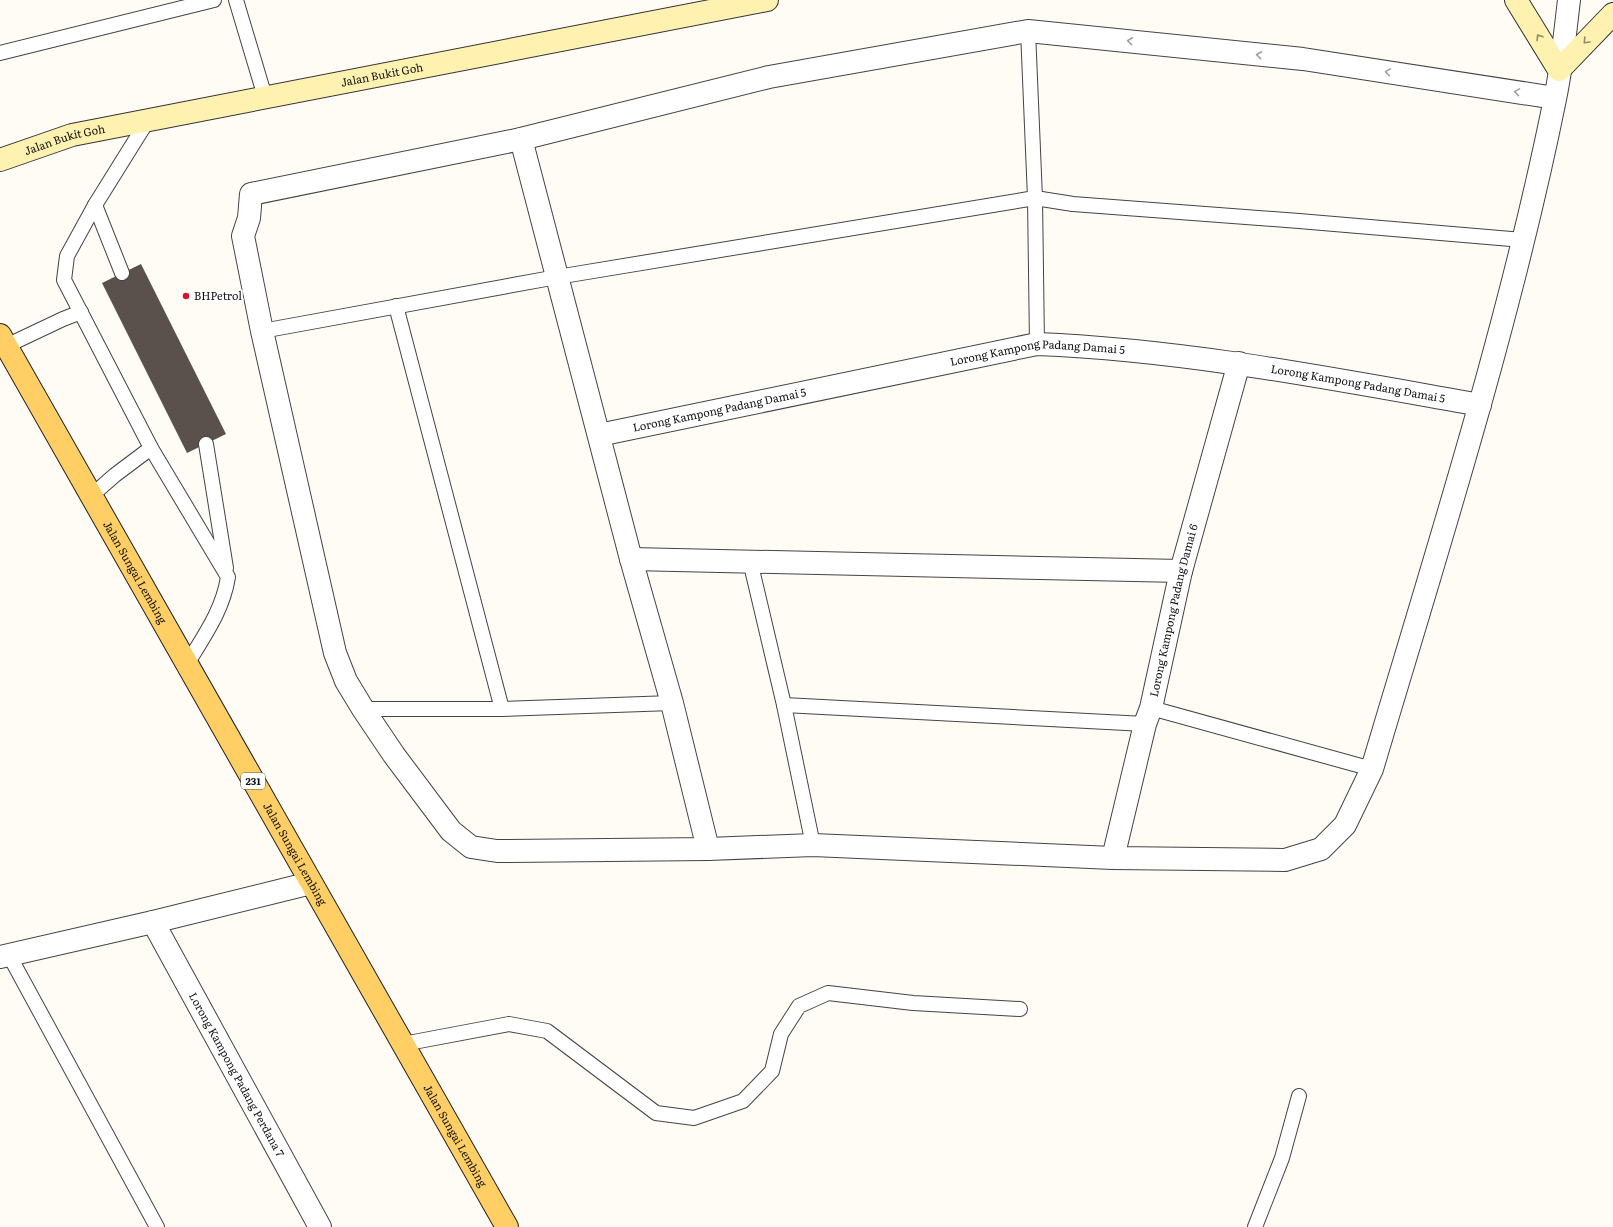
<svg xmlns="http://www.w3.org/2000/svg" width="1613" height="1227" font-family="Literata,serif">
  <style>
    .building { fill: #5b514c }
    .lines { fill: none; stroke-linecap: round; stroke-linejoin: round }
    .lane-casing { stroke: #444; stroke-width: 16 }
    .street-casing { stroke: #444; stroke-width: 24 }
    .secondary-casing { stroke: #333; stroke-width: 24 }
    .primary-casing { stroke: #222; stroke-width: 24 }
    .lane { stroke: #fff; stroke-width: 14 }
    .street { stroke: #fff; stroke-width: 22 }
    .secondary { stroke: #fff1b0; stroke-width: 22 }
    .primary { stroke: #ffcf65; stroke-width: 22 }
    .oneway { stroke: #948c68 }
    .oneway2 { stroke: #a0a0a0 }
    .poi-dot { fill: #d3172d; stroke: #fff; stroke-width: 1.5 }
    .labels { text-anchor: middle; stroke-width: 4; stroke-linejoin: round; paint-order: stroke }
    .shield { fill: #fff; stroke: #585858; stroke-width: 1 }
    .shield-label { font-size: 10px; font-weight: bold; fill: #111 }
    .street-label { font-size: 11px; fill: #111; stroke: #fff }
    .poi-label { font-size: 11px; fill: #111; stroke: #fff; text-anchor: start }
  </style>
  <rect width="100%" height="100%" fill="#fffcf5"/>
  <path class="building" d="M141,264L226,434L187,453L102,283Z"/>
  <g class="lines">
    <defs>
      <g id="lane">
        <path d="M236,0L265,97"/>
        <path d="M1028,31L1035,198L1037,344"/>
        <path d="M0,53L214,0"/>
        <path d="M148,120L95,205L67,256L64,280L151,448L228,577C223,610 204,636 187,664"/>
        <path d="M95,205L122,273"/>
        <path d="M396,306L502,709"/>
        <path d="M262,331L557,277L1035,198L1073,204L1299,221L1523,240"/>
        <path d="M6,346L63,319L81,312"/>
        <path d="M206,444L226,568"/>
        <path d="M91,496L115,475L151,448"/>
        <path d="M750,561L784,705L813,845"/>
        <path d="M784,705L1145,724"/>
        <path d="M1151,708L1372,769"/>
        <path d="M363,709H502L672,703"/>
        <path d="M9,955L157,1227"/>
        <path d="M403,1044L509,1024L547,1031L656,1113L694,1118L743,1101L772,1071L781,1034L799,1006L828,993L913,1003L1020,1009"/>
        <path d="M1255,1227L1282,1158L1299,1096"/>
      </g>
      <g id="street">
        <path d="M1555,98L1303,59L1028,31L769,77L521,139L251,194L249,218L243,236L262,331L335,653L346,681L363,709L394,755L451,831L471,847L497,851L708,849L813,845L1113,858L1285,860L1321,849L1345,825L1372,769C1438,547 1509,326 1555,99C1562,66 1565,33 1569,0"/>
        <path d="M521,139L631,559L672,703L708,849"/>
        <path id="s1" d="M599,435L1037,344C1186,350 1333,379 1480,405"/>
        <path d="M631,559L1181,571"/>
        <path id="s2" d="M1113,858L1145,724L1151,708L1181,571L1239,363"/>
        <path id="s3" d="M153,922L320,1227"/>
        <path d="M0,957L153,922L311,883"/>
      </g>
      <g id="secondary">
        <path d="M1516,0L1559,70L1613,14"/>
        <path id="s4" d="M0,160L72,135L767,0"/>
      </g>
      <g id="primary">
        <path id="s5" d="M0,335L507,1227"/>
      </g>
    </defs>
    <use href="#lane" class="lane-casing"/>
    <use href="#street" class="street-casing"/>
    <use href="#secondary" class="secondary-casing"/>
    <use href="#primary" class="primary-casing"/>
    <use href="#lane" class="lane"/>
    <use href="#street" class="street"/>
    <use href="#secondary" class="secondary"/>
    <use href="#primary" class="primary"/>
  </g>
  <defs><path id="oneway-chevron" d="M-2-3.5L2.5 0L-2 3.5" fill="none" stroke-width="1.6" stroke-linecap="round" stroke-linejoin="round"/></defs>
  <g class="oneway">
    <use href="#oneway-chevron" transform="translate(1539 37) rotate(-122)"/>
    <use href="#oneway-chevron" transform="translate(1586 41) rotate(133)"/>
  </g>
  <g class="oneway2">
    <use href="#oneway-chevron" transform="translate(1130 41) rotate(-174)"/>
    <use href="#oneway-chevron" transform="translate(1259 55) rotate(-174)"/>
    <use href="#oneway-chevron" transform="translate(1388 72) rotate(-171)"/>
    <use href="#oneway-chevron" transform="translate(1517 92) rotate(-171)"/>
  </g>
  <circle class="poi-dot" cx="186" cy="296" r="4"/>
  <g class="labels">
    <rect class="shield" x="241" y="773" width="24" height="16" rx="3"/>
    <g class="shield-label">
      <text x="253" y="785">231</text>
    </g>
    <g class="street-label">
      <text dy="4" stroke="none"><textPath href="#s4" startOffset="392">Jalan Bukit Goh</textPath></text>
      <text dy="4" stroke="none"><textPath href="#s4" startOffset="68">Jalan Bukit Goh</textPath></text>
      <text dy="4" stroke="none"><textPath href="#s1" startOffset="447">Lorong Kampong Padang Damai 5</textPath></text>
      <text dy="4" stroke="none"><textPath href="#s1" startOffset="771">Lorong Kampong Padang Damai 5</textPath></text>
      <text dy="4" stroke="none"><textPath href="#s1" startOffset="123">Lorong Kampong Padang Damai 5</textPath></text>
      <text dy="4" stroke="none"><textPath href="#s5" startOffset="273">Jalan Sungai Lembing</textPath></text>
      <text dy="4" stroke="none"><textPath href="#s2" startOffset="255">Lorong Kampong Padang Damai 6</textPath></text>
      <text dy="4" stroke="none"><textPath href="#s5" startOffset="597">Jalan Sungai Lembing</textPath></text>
      <text dy="4" stroke="none"><textPath href="#s3" startOffset="174">Lorong Kampong Padang Perdana 7</textPath></text>
      <text dy="4" stroke="none"><textPath href="#s5" startOffset="921">Jalan Sungai Lembing</textPath></text>
    </g>
    <g class="poi-label">
      <text x="194" y="300">BHPetrol</text>
    </g>
  </g>
</svg>
